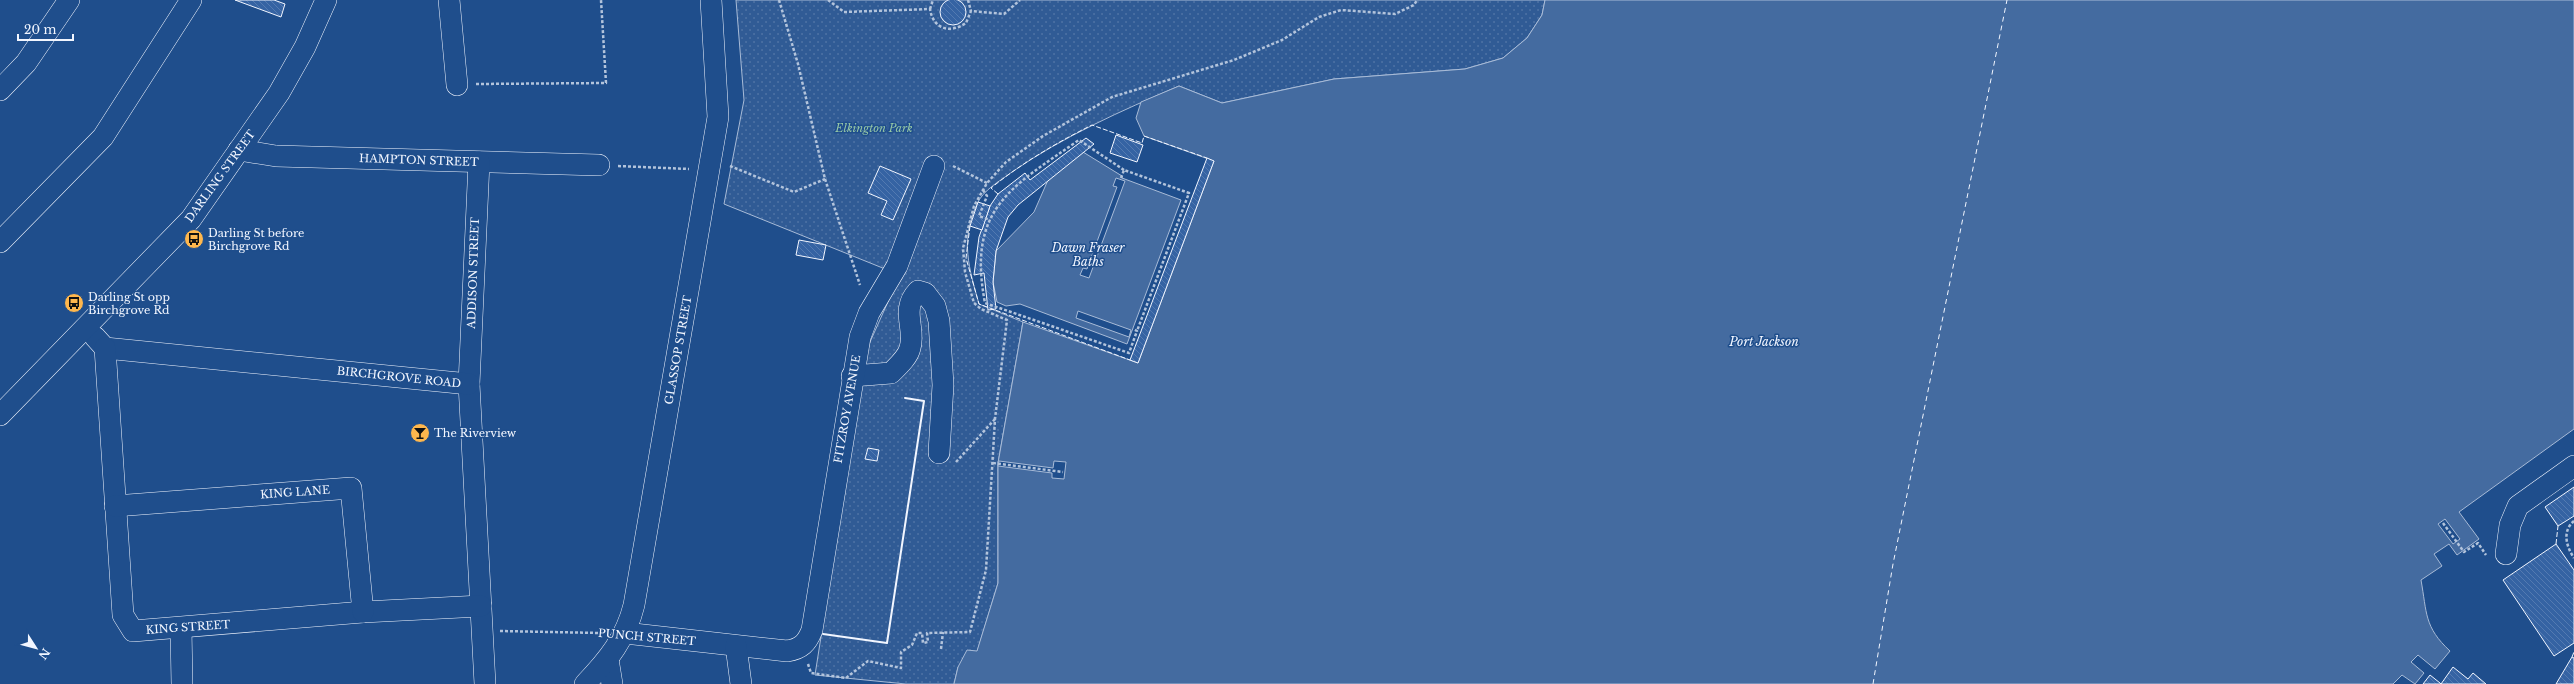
<svg xmlns="http://www.w3.org/2000/svg" width="2574" height="684" font-family="'Libre Baskerville',serif">
  <style>
    .park { fill: url(#park-dots); stroke: #a8bbd7 }
    .water { fill: #446ba0; stroke: #a8bbd7 }
    .pier { fill: #1f4e8c; stroke: #a8bbd7 }
    .lines { fill: none; stroke-linecap: round; stroke-linejoin: round }
    .ferry { stroke: #f2f6ff; stroke-width: 1; stroke-dasharray: 5 4; stroke-linecap: butt }
    .building { fill: url(#building-back-hatch); stroke: #f2f6ff }
    .minor-casing { stroke: #f2f6ff; stroke-width: 22 }
    .path { stroke: #b3c4dc; stroke-width: 2.5; stroke-dasharray: 3 2; stroke-linecap: butt }
    .minor { stroke: #1f4e8c; stroke-width: 21 }
    .fence { stroke: #f2f6ff; stroke-width: 1; stroke-dasharray: 5 2; stroke-linecap: butt }
    .wall { stroke: #f2f6ff; stroke-width: 2 }
    .labels { text-anchor: middle; stroke-width: 3; stroke-linejoin: round; paint-order: stroke }
    .park-label { font-size: 11px; font-style: italic; fill: #97c8a6; stroke: #1f4e8c }
    .street-label { font-size: 11px; fill: #f2f6ff; stroke: #1f4e8c }
    .poi-label { font-size: 11px; fill: #f2f6ff; stroke: #1f4e8c; text-anchor: start }
    .water-label { font-size: 12px; font-style: italic; fill: #f2f6ff; stroke: #1f4e8c }
  </style>
  <defs>
    <pattern id="park-dots" width="8" height="8" patternUnits="userSpaceOnUse"><rect width="8" height="8" fill="#305b95"/><path d="M2 2h.1M6 6h.1" fill="none" stroke="#4e73a5" stroke-width="1.8" stroke-linecap="round"/></pattern>
    <pattern id="building-back-hatch" width="6" height="6" patternUnits="userSpaceOnUse"><rect width="6" height="6" fill="#3563a3"/><path d="M-1 5l2 2M0 0l6 6M5-1l2 2" fill="none" stroke="#537ab1"/></pattern>
  </defs>
  <rect width="100%" height="100%" fill="#1f4e8c"/>
  <path class="park" d="M736,0H1545L1542,15L1527,38L1503,58L1465,69L1334,79L1222,103L1179,86C1121,111 1064,136 1012,172C1000,181 983,190 977,204C960,241 969,268 979,304L1023,322L998,463V583L977,652L958,667L954,684H906L815,675L863,369L870,342L900,275L724,204L744,100Z"/>
  <g class="water">
    <path d="M1545,0H2574V429L2459,512L2479,539L2457,555L2449,544L2434,554L2442,566L2421,580C2427,613 2424,627 2450,651L2435,669L2418,655L2411,662L2424,673L2415,684L2402,675L2393,684H954L958,667L967,650L977,651L998,583V463L1023,322L1138,363L1214,161L1144,136L1136,118L1141,102L1179,86L1222,103L1334,79L1465,69L1503,58L1527,38L1542,15Z"/>
    <path d="M1083,152L1122,176V178L1181,200L1127,344L1020,304L1006,306L997,302L993,282L996,251L1034,212L1048,180Z"/>
  </g>
  <g class="pier">
    <path d="M1116,178L1125,181L1089,278L1080,275L1083,268L1087,269L1117,187L1113,186Z"/>
    <path d="M1078,311L1131,330L1129,337L1076,318Z"/>
    <path d="M999,461L1053,468L1054,461L1066,462L1064,479L1052,478V473L998,466Z"/>
    <path d="M2445,519L2460,539L2453,544L2438,524Z"/>
  </g>
  <g class="lines">
    <path class="ferry" d="M1873,684L1893,564L2007,0"/>
  </g>
  <g class="building">
    <circle cx="953" cy="12" r="13"/>
    <path d="M235,0H274L285,4L281,17Z"/>
    <path d="M1116,135L1143,145L1137,162L1110,153Z"/>
    <path d="M1086,138L1094,144L1018,205L1008,217L996,251L993,282L996,309L988,310L984,273L974,275L979,237L990,206L998,194L1025,173L1030,180Z"/>
    <path d="M1207,158L1214,161L1138,363L1130,360Z"/>
    <path d="M880,166L911,179L893,220L881,215L887,201L868,193Z"/>
    <path d="M978,202L990,206L982,230L970,226Z"/>
    <path d="M799,240L826,245L823,260L796,255Z"/>
    <path d="M868,448L879,450L877,461L865,459Z"/>
    <path d="M2574,487V516L2558,526L2545,507Z"/>
    <path d="M2556,544L2574,570V643L2554,656L2503,580Z"/>
    <path d="M2572,657L2574,658V684H2556Z"/>
    <path d="M2453,667L2468,679L2473,673L2486,684H2441Z"/>
    <path d="M2430,675L2440,683L2441,684H2423Z"/>
  </g>
  <g class="lines">
    <defs>
      <g id="minor">
        <path d="M449,0L457,85"/>
        <path d="M0,90L26,63L69,0"/>
        <path d="M239,150L276,156L599,165"/>
        <path d="M479,162L469,384L485,684"/>
        <path d="M0,242L103,137L191,0"/>
        <path d="M95,337L105,348L469,384"/>
        <path d="M105,348L123,615L133,631L363,612L481,606"/>
        <path d="M852,376L891,373C898,366 908,357 910,348C916,328 900,310 918,291L925,293L935,306L939,321L943,385L939,453"/>
        <path d="M0,415L191,219L279,93L305,47L326,0"/>
        <path d="M115,506L351,488L363,612"/>
        <path d="M2506,554L2510,525L2518,506L2574,466"/>
        <path d="M181,628L182,684"/>
        <path d="M625,633L787,651C801,649 807,643 812,630L860,337L869,313L897,266L934,166"/>
        <path d="M736,646L741,684"/>
        <path d="M608,659L612,684"/>
        <path d="M585,684C608,660 626,638 634,605L718,117L711,0"/>
      </g>
    </defs>
    <use href="#minor" class="minor-casing"/>
    <g class="path">
      <path d="M779,0L798,64L825,179L860,285"/>
      <path d="M828,0L844,12L930,9C933,29 950,34 966,23L971,11L1004,14L1020,0"/>
      <path d="M968,0L971,11"/>
      <path d="M930,9L933,0"/>
      <path d="M476,84L606,83L601,0"/>
      <path d="M618,166L689,169"/>
      <path d="M730,166L794,192L825,179"/>
      <path d="M953,166L987,183"/>
      <path d="M1124,170L1079,140C1010,188 967,209 985,303L1129,353L1137,331L1133,329"/>
      <path d="M1121,178L1124,170L1189,193L1137,331"/>
      <path d="M983,190L987,196L979,216L990,220"/>
      <path d="M956,462L995,419"/>
      <path d="M993,463L1063,472"/>
      <path d="M2574,521C2562,531 2566,546 2574,558"/>
      <path d="M2443,523L2464,552L2478,543L2486,555"/>
      <path d="M500,631L601,633"/>
      <path d="M941,649L943,632"/>
      <path d="M808,664L811,673L846,678L868,661L901,668V652L912,645L917,633H922L923,643L928,642L927,633L970,632L986,570L995,419L1007,320L981,309L974,303L965,272L963,248L974,206L987,183L1006,162L1043,136L1112,97L1234,60L1282,40L1319,17L1341,10L1395,14L1414,5L1417,0"/>
    </g>
    <use href="#minor" class="minor"/>
    <g class="fence">
      <path d="M998,194L991,188C1022,163 1056,143 1092,125L1142,143L1144,136L1207,158"/>
      <path d="M970,226L966,258L979,304L1130,360"/>
      <path d="M2556,544L2558,526"/>
      <path d="M2572,657L2574,652"/>
    </g>
    <path class="wall" d="M823,634L887,643L924,401L905,398"/>
  </g>
  <defs>
    <symbol id="bus-disc" viewBox="-11 -11 22 22"><circle r="9.5" fill="#ffb74d" stroke="#1f4e8c"/><path d="M-5-6H5V4H4V6H2V4H-2V6H-4V4H-5ZM-3.5-4V0h7V-4ZM-3.5 1.2v1.5H-2V1.2ZM2 1.2v1.5H3.5V1.2Z" fill="#111"/></symbol>
    <symbol id="bar-disc" viewBox="-11 -11 22 22"><circle r="9.5" fill="#ffb74d" stroke="#1f4e8c"/><path d="M-6-5H6L.8 .8V4.5H3.5V6h-7V4.5H-.8V.8Z" fill="#111"/></symbol>
  </defs>
  <g fill-rule="evenodd">
    <use href="#bus-disc" x="183" y="228" width="22" height="22"/>
    <use href="#bus-disc" x="63" y="292" width="22" height="22"/>
    <use href="#bar-disc" x="409" y="422" width="22" height="22"/>
  </g>
  <g class="labels">
    <g class="park-label">
      <text x="874" y="132">Elkington Park</text>
    </g>
    <g class="street-label">
      <text transform="translate(419 160) rotate(2)" y="4">HAMPTON STREET</text>
      <text transform="translate(220 176) rotate(-54)" y="4">DARLING STREET</text>
      <text transform="translate(473 273) rotate(-88)" y="4">ADDISON STREET</text>
      <text transform="translate(678 350) rotate(-80)" y="4">GLASSOP STREET</text>
      <text transform="translate(399 377) rotate(6)" y="4">BIRCHGROVE ROAD</text>
      <text transform="translate(847 409) rotate(-80)" y="4">FITZROY AVENUE</text>
      <text transform="translate(295 492) rotate(-4)" y="4">KING LANE</text>
      <text transform="translate(188 627) rotate(-4)" y="4">KING STREET</text>
      <text transform="translate(647 637) rotate(5)" y="4">PUNCH STREET</text>
    </g>
    <g class="poi-label">
      <text x="208" y="237">Darling St before<tspan x="208" dy="13">Birchgrove Rd</tspan></text>
      <text x="88" y="301">Darling St opp<tspan x="88" dy="13">Birchgrove Rd</tspan></text>
      <text x="434" y="437">The Riverview</text>
    </g>
    <g class="water-label">
      <text x="1088" y="252">Dawn Fraser<tspan x="1088" dy="14">Baths</tspan></text>
      <text x="1764" y="346">Port Jackson</text>
    </g>
  </g>
  <g transform="translate(36 648) rotate(126)" stroke="#1f4e8c" stroke-width="3" paint-order="stroke">
  <path d="M0-3L7 15L0 10L-7 15Z" fill="#f2f6ff"/>
  <text y="-6" font-size="11" font-weight="bold" text-anchor="middle" fill="#f2f6ff">N</text>
  </g>
  <path d="M18 34v6h55v-6" fill="none" stroke="#f2f6ff" stroke-width="2"/>
  <text x="24" y="34" font-size="12" fill="#f2f6ff" stroke="#1f4e8c" stroke-width="3" paint-order="stroke">20 m</text>
</svg>
